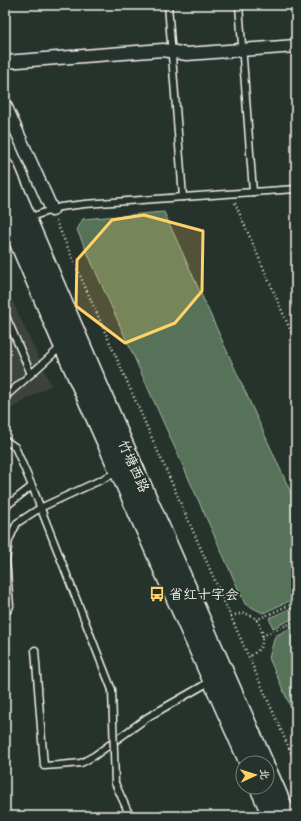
<svg xmlns="http://www.w3.org/2000/svg" width="301" height="821" font-family="'Comic Neue','LXGW WenKai TC',sans-serif">
  <style>
    .built { fill: #3c433d }
    .green { fill: #577258; stroke: #a6b2a0 }
    .lines { fill: none; stroke-linecap: round; stroke-linejoin: round }
    .lane-casing { stroke: #f4f1e8; stroke-width: 9 }
    .street-casing { stroke: #f4f1e8; stroke-width: 15 }
    .secondary-casing { stroke: #f4f1e8; stroke-width: 21 }
    .path { stroke: #f4f1e8; stroke-width: 2.5; stroke-dasharray: 1 3; stroke-linecap: butt }
    .lane { stroke: #26332d; stroke-width: 6 }
    .street { stroke: #26332d; stroke-width: 12 }
    .secondary { stroke: #26332d; stroke-width: 18 }
    .lane-bridge-casing { stroke: #f4f1e8; stroke-width: 9; stroke-linecap: butt }
    .lane-bridge { stroke: #26332d; stroke-width: 6 }
    .marked { fill: #ffd166; fill-opacity: 0.2; stroke: #ffd166; stroke-width: 3; stroke-linejoin: round }
    .labels { text-anchor: middle; stroke-width: 3.5; stroke-linejoin: round; paint-order: stroke }
    .street-label { font-size: 14px; fill: #f4f1e8; stroke: #26332d }
    .poi-label { font-size: 14px; fill: #f4f1e8; stroke: #26332d; text-anchor: start }
  </style>
  <rect width="100%" height="100%" fill="#26332d"/>
  <filter id="ink" filterUnits="userSpaceOnUse"><feTurbulence type="fractalNoise" baseFrequency=".025" numOctaves="2"/><feDisplacementMap in="SourceGraphic" scale="8" xChannelSelector="R" yChannelSelector="G"/><feConvolveMatrix kernelMatrix="1 2 1 2 8 2 1 2 1" color-interpolation-filters="sRGB"/></filter>
  <g filter="url(#ink)">
    <path class="built" d="M5,285L51,385L5,412Z"/>
    <g class="green">
      <path d="M164,212L296,504V598L263,613L245,604L77,230L83,219Z"/>
      <path d="M296,606V617L273,628L269,618Z"/>
      <path d="M296,625V719L269,658L275,636Z"/>
    </g>
    <g class="lines">
      <defs>
        <g id="lane">
          <path d="M168,5L183,197"/>
          <path d="M239,5L253,192"/>
          <path d="M28,218L60,207L85,204L296,189"/>
          <path d="M5,314L31,374"/>
          <path d="M5,397L31,374L62,346"/>
          <path d="M5,440L15,447L32,486L112,690"/>
          <path d="M5,507L32,486"/>
          <path d="M5,610H8L10,606L6,560L9,540L17,523L40,508L118,472"/>
          <path d="M35,650L44,766L59,765L81,763L94,756L148,717L211,681"/>
          <path d="M115,783L130,816"/>
        </g>
        <g id="street">
          <path d="M5,62L163,50L187,54L296,46"/>
          <path d="M5,105L52,210"/>
        </g>
        <g id="secondary">
          <path d="M5,168L121,438L264,763"/>
          <path d="M5,210L63,345L249,763"/>
          <path d="M267,770L287,816"/>
          <path d="M259,787L272,816"/>
        </g>
      </defs>
      <use href="#lane" class="lane-casing"/>
      <use href="#street" class="street-casing"/>
      <use href="#secondary" class="secondary-casing"/>
      <g class="path">
        <path d="M235,203L296,343"/>
        <path d="M56,221L296,764"/>
        <path d="M231,616C238,614 245,612 252,616C262,622 266,640 259,649C256,652 252,655 249,657"/>
        <path d="M256,620L296,602"/>
        <path d="M262,636L296,621"/>
      </g>
      <use href="#lane" class="lane"/>
      <use href="#street" class="street"/>
      <use href="#secondary" class="secondary"/>
      <defs>
        <path id="lane-bridge" d="M112,690L115,783"/>
      </defs>
      <use href="#lane-bridge" class="lane-bridge-casing"/>
      <use href="#lane-bridge" class="lane-bridge"/>
    </g>
  </g>
  <path class="marked" d="M144,215L203,231L202,291L175,323L125,343L76,306L77,260L112,220Z"/>
  <defs>
    <symbol id="bus-bare" viewBox="-9 -9 18 18"><path d="M-5-6H5V4H4V6H2V4H-2V6H-4V4H-5ZM-3.5-4V0h7V-4ZM-3.5 1.2v1.5H-2V1.2ZM2 1.2v1.5H3.5V1.2Z" fill="#ffd166" stroke="#26332d" stroke-width="2.5" paint-order="stroke"/></symbol>
  </defs>
  <g fill-rule="evenodd">
    <use href="#bus-bare" x="146" y="583" width="22" height="22"/>
  </g>
  <g class="labels">
    <g class="street-label">
      <text transform="translate(134 466) rotate(66)" y="5">竹塘西路</text>
    </g>
    <g class="poi-label">
      <text x="169" y="599">省红十字会</text>
    </g>
  </g>
  <rect width="301" height="821" fill="none" stroke="#26332d" stroke-width="20"/>
  <rect x="10" y="10" width="281" height="801" fill="none" stroke="#f4f1e8" stroke-width="1.5" filter="url(#ink)"/>
  <g transform="translate(255 775) rotate(86)"><circle r="19" fill="#26332d" stroke="#787f78"/>
  <path d="M0-3L7 15L0 10L-7 15Z" fill="#ffd166"/>
  <text y="-6" font-size="11" font-weight="bold" text-anchor="middle" fill="#f4f1e8">北</text>
  </g>
</svg>
